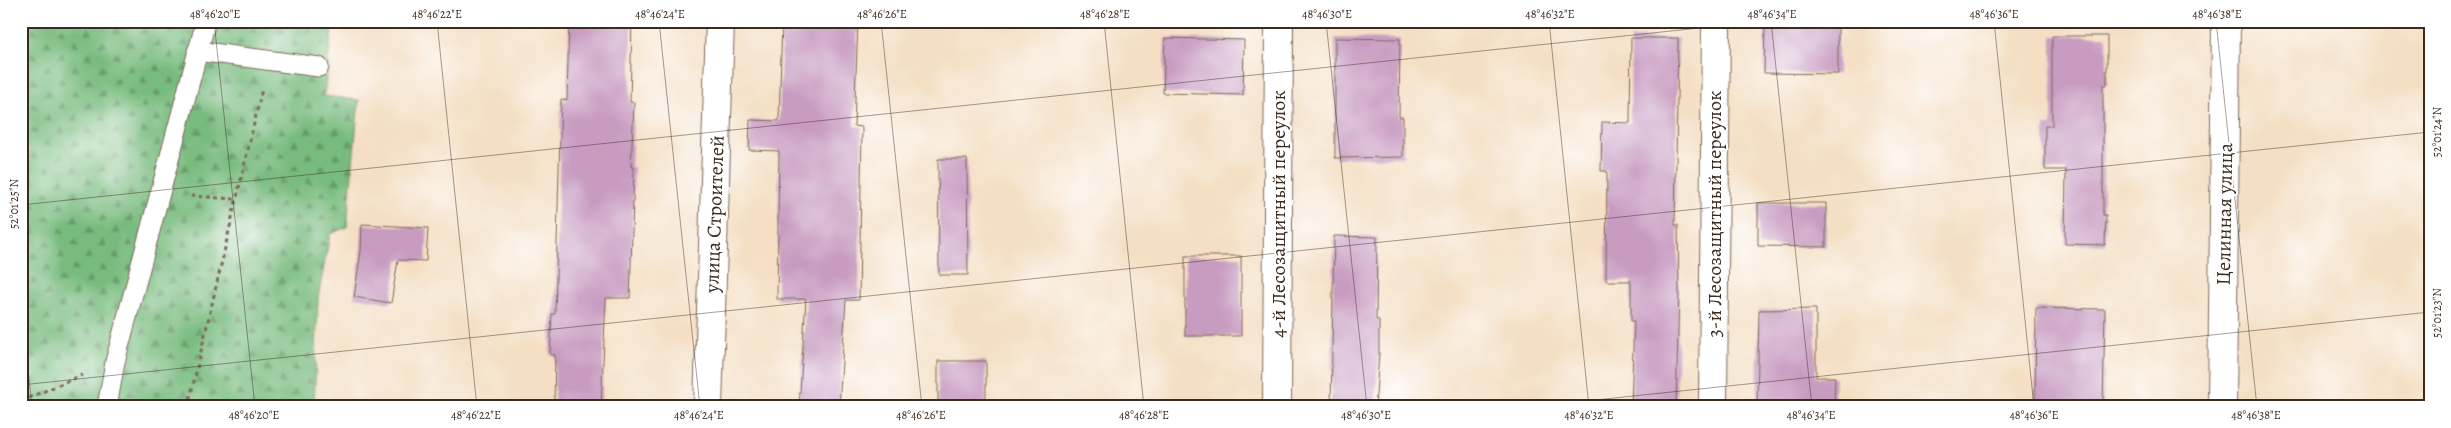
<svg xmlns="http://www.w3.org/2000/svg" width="2451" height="428" font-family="Alegreya,serif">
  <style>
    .forest { fill: url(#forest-firs); stroke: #5a724e }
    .building { fill: #c89bc1 }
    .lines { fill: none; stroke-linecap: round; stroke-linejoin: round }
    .lane-casing { stroke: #7c6958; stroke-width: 21 }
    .street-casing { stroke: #7c6958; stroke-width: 30 }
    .path { stroke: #7c6958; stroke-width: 3; stroke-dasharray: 4 4; stroke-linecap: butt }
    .lane { stroke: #fff; stroke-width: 19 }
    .street { stroke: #fff; stroke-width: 28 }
    .ticks { fill: none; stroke: #3b2a1e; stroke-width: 1; stroke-opacity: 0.45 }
    .labels { text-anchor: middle; stroke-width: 4; stroke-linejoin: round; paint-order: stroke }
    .street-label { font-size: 20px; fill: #3b2a1e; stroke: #fff }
    .neatline { fill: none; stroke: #3b2a1e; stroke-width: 2 }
    .ticks-label { font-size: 12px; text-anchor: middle; fill: #3b2a1e }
  </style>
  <defs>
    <pattern id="forest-firs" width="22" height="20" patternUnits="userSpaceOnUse" patternTransform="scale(1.25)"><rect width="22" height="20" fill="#78bb7e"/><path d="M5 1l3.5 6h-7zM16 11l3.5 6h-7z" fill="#649867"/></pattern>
  </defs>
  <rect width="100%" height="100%" fill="#fff"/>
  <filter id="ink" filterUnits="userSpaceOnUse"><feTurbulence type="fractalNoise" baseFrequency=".02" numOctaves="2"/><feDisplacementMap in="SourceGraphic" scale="10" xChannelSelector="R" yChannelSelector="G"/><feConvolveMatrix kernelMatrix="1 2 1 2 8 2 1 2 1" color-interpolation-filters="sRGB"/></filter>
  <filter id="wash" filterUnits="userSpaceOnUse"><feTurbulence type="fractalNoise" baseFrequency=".0096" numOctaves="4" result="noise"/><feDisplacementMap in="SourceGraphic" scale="20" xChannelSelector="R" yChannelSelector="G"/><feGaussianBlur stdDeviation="1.12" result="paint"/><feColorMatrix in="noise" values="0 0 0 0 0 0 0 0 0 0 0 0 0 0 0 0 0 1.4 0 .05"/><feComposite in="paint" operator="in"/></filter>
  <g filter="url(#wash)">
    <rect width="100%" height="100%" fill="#f4dfc4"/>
    <path class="forest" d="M21,21H333L324,96L359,100L347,227L330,234L318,298L314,407H21V163L30,149L21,142Z"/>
    <g id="blocks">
      <g class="building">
        <path d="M569,21H632L630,102H634L631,167H634L630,298H606L601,407H554L555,355H550L552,314H555L561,99L567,100Z"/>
        <path d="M782,21H858L854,126L862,127L859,300H846L839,407H799L806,299H777L779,151L749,150L750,120L779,121Z"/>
        <path d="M1765,23L1838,24V74L1764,73Z"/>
        <path d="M2052,36H2107V85H2103V215H2106L2105,245L2065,244L2066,170H2045V126H2052Z"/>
        <path d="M1165,38L1244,40L1243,95L1163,93Z"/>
        <path d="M1335,38L1400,39L1399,117H1403V157L1335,158Z"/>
        <path d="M1631,38H1678L1675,225H1678L1679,292L1676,407H1631L1634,321H1631V281H1606L1607,171H1601L1602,122L1630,123Z"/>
        <path d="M938,159H967L968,275H939Z"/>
        <path d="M1758,203H1826V247L1758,246Z"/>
        <path d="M362,224L428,228L426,261L398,260L391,303L354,297L361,251Z"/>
        <path d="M1334,236L1377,237L1376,320H1379V354L1375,407H1331Z"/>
        <rect x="1185" y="256" width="56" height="80"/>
        <path d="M2036,308L2105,309L2103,407H2035Z"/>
        <path d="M1816,309V377H1835L1834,407H1757L1759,310Z"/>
        <rect x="938" y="361" width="48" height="46"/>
      </g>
    </g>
  </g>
  <g filter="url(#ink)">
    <use href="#blocks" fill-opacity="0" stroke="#7c6958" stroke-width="1"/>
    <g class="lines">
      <defs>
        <g id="lane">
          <path d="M197,51L319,67"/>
          <path d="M107,407L115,362L206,21"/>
        </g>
        <g id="street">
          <path d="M708,407L720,21"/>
          <path d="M1277,407L1279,21"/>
          <path d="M1713,407L1716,21"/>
          <path d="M2222,407L2226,21"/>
        </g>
      </defs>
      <use href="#lane" class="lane-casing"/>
      <use href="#street" class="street-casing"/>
      <g class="path">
        <path d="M191,196L235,199"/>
        <path d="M21,401L82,375"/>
        <path d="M188,407L262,89"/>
      </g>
      <use href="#lane" class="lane"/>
      <use href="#street" class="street"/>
    </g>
  </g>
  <path class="ticks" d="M214,21L255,407M437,21L477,407M659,21L700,407M881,21L922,407M1104,21L1144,407M1326,21L1367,407M1549,21L1589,407M1771,21L1812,407M1994,21L2034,407M2216,21L2257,407M21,24L51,21M21,205L1766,21M21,303L32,407M21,385L2430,132M1529,407L2430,312"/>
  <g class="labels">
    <g class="street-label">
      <text transform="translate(714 214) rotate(-88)" y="7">улица Строителей</text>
      <text transform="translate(1278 214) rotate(-90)" y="7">4-й Лесозащитный переулок</text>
      <text transform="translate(1714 214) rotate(-90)" y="7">3-й Лесозащитный переулок</text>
      <text transform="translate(2224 214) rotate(-89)" y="7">Целинная улица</text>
    </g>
  </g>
  <rect width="2451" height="428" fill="none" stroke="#fff" stroke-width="55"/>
  <rect x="28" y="28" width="2396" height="372" class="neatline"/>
  <g class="ticks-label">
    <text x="215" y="18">48°46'20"E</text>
    <text x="437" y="18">48°46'22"E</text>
    <text x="660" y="18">48°46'24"E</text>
    <text x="882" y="18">48°46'26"E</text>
    <text x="1105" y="18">48°46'28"E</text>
    <text x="1327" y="18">48°46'30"E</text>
    <text x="1550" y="18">48°46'32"E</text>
    <text x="1772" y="18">48°46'34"E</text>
    <text x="1994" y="18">48°46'36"E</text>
    <text x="2217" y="18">48°46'38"E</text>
    <text transform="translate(2437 132) rotate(-90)" y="4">52°01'24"N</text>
    <text transform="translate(14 204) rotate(-90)" y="4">52°01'25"N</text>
    <text transform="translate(2437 313) rotate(-90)" y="4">52°01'23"N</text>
    <text x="254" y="419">48°46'20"E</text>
    <text x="476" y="419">48°46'22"E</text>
    <text x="699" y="419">48°46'24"E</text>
    <text x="921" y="419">48°46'26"E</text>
    <text x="1144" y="419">48°46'28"E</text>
    <text x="1366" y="419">48°46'30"E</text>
    <text x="1589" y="419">48°46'32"E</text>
    <text x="1811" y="419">48°46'34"E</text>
    <text x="2034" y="419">48°46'36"E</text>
    <text x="2256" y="419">48°46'38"E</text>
  </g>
</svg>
